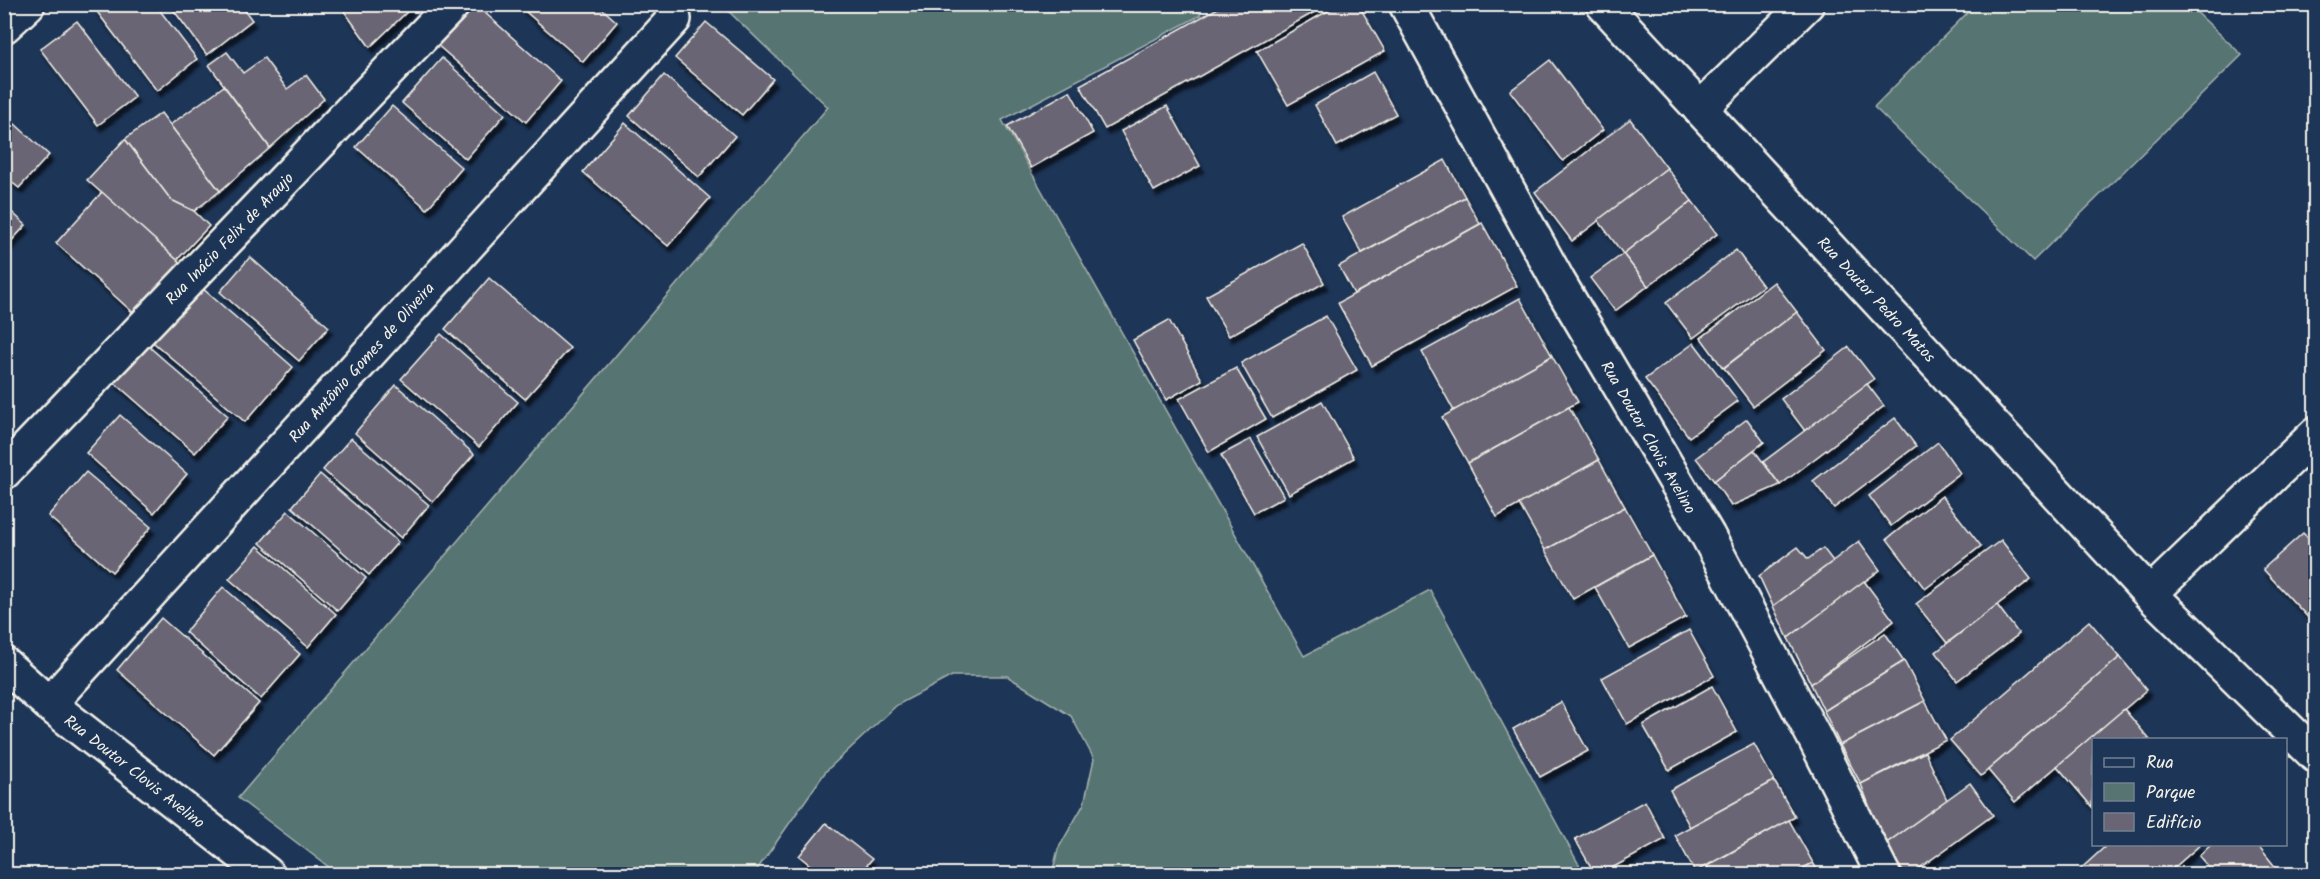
<svg xmlns="http://www.w3.org/2000/svg" width="2320" height="879" font-family="Kalam,sans-serif">
  <style>
    .green { fill: #577472; stroke: #a6b2ad; stroke-width: 1.5 }
    .building { fill: #696574; stroke: #f4f1e8; stroke-width: 1.5; filter: url(#shadow) }
    .lines { fill: none; stroke-linecap: round; stroke-linejoin: round }
    .street-casing { stroke: #f4f1e8; stroke-width: 38 }
    .secondary-casing { stroke: #f4f1e8; stroke-width: 38 }
    .street { stroke: #1d3557; stroke-width: 33 }
    .secondary { stroke: #1d3557; stroke-width: 33 }
    .labels { text-anchor: middle; stroke-width: 4.5; stroke-linejoin: round; paint-order: stroke }
    .street-label { font-size: 16px; fill: #f4f1e8; stroke: #1d3557 }
  </style>
  <defs>
    <filter id="shadow"><feDropShadow dx="3.5" dy="6" stdDeviation="1.5" flood-color="#0009"/></filter>
  </defs>
  <rect width="100%" height="100%" fill="#1d3557"/>
  <filter id="ink" filterUnits="userSpaceOnUse"><feTurbulence type="fractalNoise" baseFrequency=".0167" numOctaves="2"/><feDisplacementMap in="SourceGraphic" scale="12" xChannelSelector="R" yChannelSelector="G"/><feConvolveMatrix kernelMatrix="1 2 1 2 8 2 1 2 1" color-interpolation-filters="sRGB"/></filter>
  <g filter="url(#ink)">
    <g class="green">
      <path d="M722,5H1194L1201,15L1002,120L1304,656L1430,590L1584,874H1052L1058,849L1084,804L1094,759L1071,716L1007,676H952L897,705L826,771L754,874H338L238,798L828,107Z"/>
      <path d="M1975,5H2189L2242,55L2033,261L1874,107Z"/>
    </g>
    <g class="building">
      <path d="M100,4H155L197,59L157,91L95,9Z"/>
      <path d="M169,4H240L252,20L207,55Z"/>
      <path d="M339,4H406L410,9L370,47Z"/>
      <path d="M471,4H475L561,81L526,122L436,44Z"/>
      <path d="M517,4H597L617,22L583,62Z"/>
      <path d="M1225,4H1329L1105,129L1080,85Z"/>
      <path d="M1340,4H1358L1385,51L1288,105L1257,51Z"/>
      <path d="M77,21L135,97L98,125L40,49Z"/>
      <path d="M706,22L773,79L742,115L675,58Z"/>
      <path d="M227,52L243,73L264,58L287,89L306,75L324,99L270,148L209,65Z"/>
      <path d="M442,58L505,114L466,159L402,103Z"/>
      <path d="M1550,60L1603,130L1563,161L1510,91Z"/>
      <path d="M1373,72L1396,114L1337,146L1315,105Z"/>
      <path d="M664,75L735,136L699,177L629,116Z"/>
      <path d="M224,86L270,148L220,191L170,125Z"/>
      <path d="M1070,91L1093,133L1031,168L1007,126Z"/>
      <path d="M392,106L462,168L427,209L356,147Z"/>
      <path d="M1167,106L1200,166L1154,191L1121,131Z"/>
      <path d="M161,113L220,191L194,211L171,200L125,139Z"/>
      <path d="M4,114L49,155L19,188L4,176Z"/>
      <path d="M1630,119L1667,168L1572,241L1535,192Z"/>
      <path d="M625,123L710,198L668,246L583,172Z"/>
      <path d="M125,139L171,200L194,211L209,226L177,260L87,180Z"/>
      <path d="M1445,160L1465,197L1362,253L1342,217Z"/>
      <path d="M1667,168L1692,201L1623,254L1598,220Z"/>
      <path d="M102,192L185,267L139,318L56,243Z"/>
      <path d="M1465,197L1480,224L1354,294L1339,266Z"/>
      <path d="M1692,201L1717,234L1648,286L1623,254Z"/>
      <path d="M4,205L26,225L4,249Z"/>
      <path d="M1482,223L1517,286L1372,366L1338,303Z"/>
      <path d="M1302,243L1324,283L1229,336L1206,296Z"/>
      <path d="M1736,250L1763,286L1693,338L1666,303Z"/>
      <path d="M1623,254L1648,286L1615,311L1590,278Z"/>
      <path d="M250,257L329,327L299,361L220,292Z"/>
      <path d="M489,278L570,348L525,399L445,329Z"/>
      <path d="M194,281L293,367L245,422L146,336Z"/>
      <path d="M1774,282L1797,312L1723,368L1701,338Z"/>
      <path d="M1520,298L1552,356L1454,411L1422,352Z"/>
      <path d="M1797,312L1826,350L1753,406L1724,368Z"/>
      <path d="M1326,316L1357,370L1272,418L1241,363Z"/>
      <path d="M1169,320L1202,380L1166,400L1133,340Z"/>
      <path d="M441,334L518,402L479,447L401,379Z"/>
      <path d="M1694,343L1738,401L1689,437L1645,379Z"/>
      <path d="M146,344L228,416L195,453L114,382Z"/>
      <path d="M1849,347L1874,379L1805,431L1781,399Z"/>
      <path d="M1552,356L1578,402L1468,463L1442,417Z"/>
      <path d="M1236,368L1266,419L1209,452L1179,399Z"/>
      <path d="M1867,384L1884,406L1780,485L1763,462Z"/>
      <path d="M396,385L474,454L433,502L355,433Z"/>
      <path d="M1322,401L1354,458L1289,494L1257,437Z"/>
      <path d="M1569,407L1599,460L1497,517L1468,463Z"/>
      <path d="M120,415L187,474L154,513L86,453Z"/>
      <path d="M1895,418L1916,446L1834,508L1813,481Z"/>
      <path d="M1747,419L1764,442L1714,481L1696,458Z"/>
      <path d="M351,438L429,505L401,538L323,470Z"/>
      <path d="M1251,439L1284,497L1254,513L1221,455Z"/>
      <path d="M1938,442L1960,473L1891,526L1869,496Z"/>
      <path d="M1754,450L1780,485L1731,506L1714,481Z"/>
      <path d="M1599,460L1625,507L1545,550L1519,504Z"/>
      <path d="M86,472L151,527L112,572L48,516Z"/>
      <path d="M320,474L398,542L369,575L292,507Z"/>
      <path d="M1942,496L1981,546L1925,589L1887,539Z"/>
      <path d="M1625,507L1652,555L1573,599L1545,550Z"/>
      <path d="M288,511L366,578L338,611L260,543Z"/>
      <path d="M2303,533L2316,546V626L2263,569Z"/>
      <path d="M2001,540L2031,579L1947,643L1916,604Z"/>
      <path d="M1859,541L1880,570L1788,638L1773,606Z"/>
      <path d="M258,546L336,614L308,647L229,579Z"/>
      <path d="M1798,547L1808,559L1823,548L1833,561L1773,606L1759,576Z"/>
      <path d="M1652,555L1686,617L1629,648L1595,587Z"/>
      <path d="M1864,581L1894,621L1811,684L1788,638Z"/>
      <path d="M223,587L300,654L261,699L185,632Z"/>
      <path d="M1997,605L2019,634L1957,681L1936,652Z"/>
      <path d="M161,618L259,703L214,755L117,670Z"/>
      <path d="M2089,621L2120,657L1981,776L1950,740Z"/>
      <path d="M1689,630L1714,676L1627,724L1602,678Z"/>
      <path d="M1885,633L1904,661L1824,711L1811,684Z"/>
      <path d="M2120,657L2147,690L2015,802L1988,770Z"/>
      <path d="M1904,661L1925,701L1840,745L1824,711Z"/>
      <path d="M1712,686L1737,732L1669,770L1643,725Z"/>
      <path d="M1925,701L1946,740L1861,784L1840,745Z"/>
      <path d="M1561,702L1588,751L1540,777L1513,729Z"/>
      <path d="M2124,709L2150,740H2094L2092,807L2057,766Z"/>
      <path d="M1754,744L1774,781L1690,827L1670,790Z"/>
      <path d="M1925,752L1947,800L1884,845L1861,784Z"/>
      <path d="M1774,781L1795,817L1695,872L1675,835Z"/>
      <path d="M1970,783L1993,815L1911,874H1905L1884,845Z"/>
      <path d="M1645,801L1665,839L1601,874H1595L1575,839Z"/>
      <path d="M1789,820L1813,863L1792,874H1712L1707,866Z"/>
      <path d="M826,823L872,859L859,874H821L799,856Z"/>
      <path d="M2108,844H2201L2167,874H2075Z"/>
      <path d="M2212,844H2257L2281,874H2214L2199,856Z"/>
      <path d="M1813,863L1820,874H1792Z"/>
    </g>
    <g class="lines">
      <defs>
        <g id="street">
          <path d="M1406,4L1558,281L1708,536L1814,737L1883,874"/>
          <path d="M4,26L28,4"/>
          <path d="M1700,109L1807,4"/>
          <path d="M4,472L453,4"/>
          <path d="M2150,594L2316,434"/>
          <path d="M4,664L49,704L267,874"/>
          <path d="M49,704L674,19"/>
        </g>
        <path id="secondary" d="M1603,4L2150,594L2316,756"/>
      </defs>
      <use href="#street" class="street-casing"/>
      <use href="#secondary" class="secondary-casing"/>
      <use href="#street" class="street"/>
      <use href="#secondary" class="secondary"/>
    </g>
  </g>
  <g class="labels">
    <g class="street-label">
      <text transform="translate(229 238) rotate(-46)" y="6">Rua Inácio Felix de Araujo</text>
      <text transform="translate(1877 299) rotate(47)" y="6">Rua Doutor Pedro Matos</text>
      <text transform="translate(361 362) rotate(-48)" y="6">Rua Antônio Gomes de Oliveira</text>
      <text transform="translate(1649 437) rotate(60)" y="6">Rua Doutor Clovis Avelino</text>
      <text transform="translate(135 771) rotate(38)" y="6">Rua Doutor Clovis Avelino</text>
    </g>
  </g>
  <rect width="2320" height="879" fill="none" stroke="#1d3557" stroke-width="24"/>
  <rect x="12" y="12" width="2296" height="855" fill="none" stroke="#f4f1e8" stroke-width="2" filter="url(#ink)"/>
  <rect x="2092" y="738" width="195" height="108" fill="#1d3557" stroke="#738091" stroke-width="1.5"/>
  <rect x="2104" y="758" width="30" height="9" fill="#1d3557" stroke="#738091" stroke-width="1.5"/>
  <text x="2146" y="768" font-size="18" fill="#f4f1e8">Rua</text>
  <rect x="2104" y="783" width="30" height="18" fill="#577472" stroke="#738091" stroke-width="1.5"/>
  <text x="2146" y="798" font-size="18" fill="#f4f1e8">Parque</text>
  <rect x="2104" y="813" width="30" height="18" fill="#696574" stroke="#738091" stroke-width="1.5"/>
  <text x="2146" y="828" font-size="18" fill="#f4f1e8">Edifício</text>
</svg>
